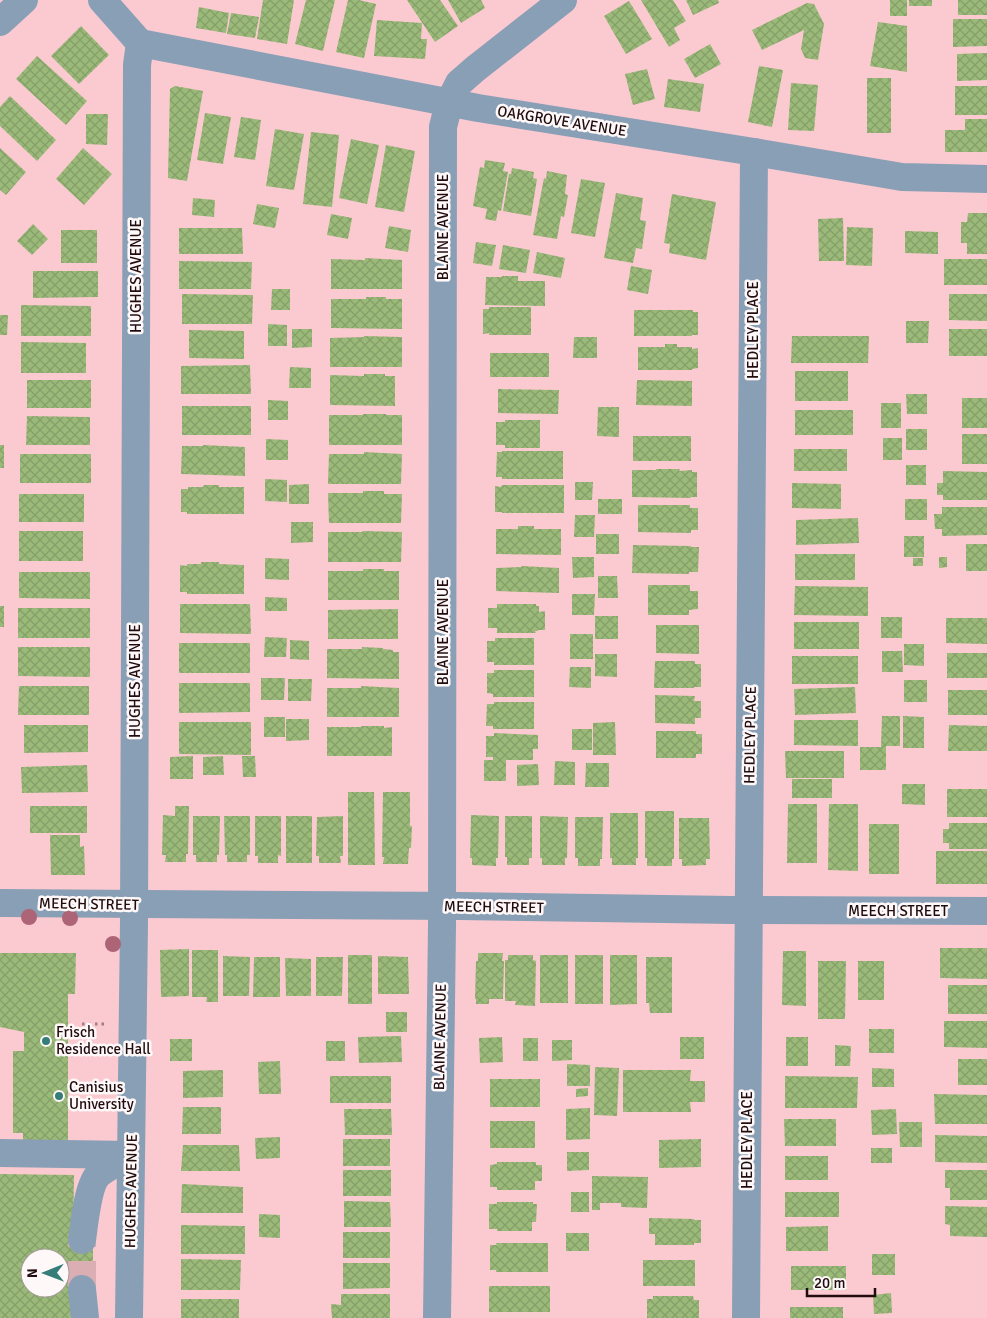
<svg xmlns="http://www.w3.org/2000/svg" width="987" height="1318" font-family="Signika,sans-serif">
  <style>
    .building { fill: url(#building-cross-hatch); fill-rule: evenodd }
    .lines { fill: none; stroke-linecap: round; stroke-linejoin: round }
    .minor-tunnel { stroke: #daaeb3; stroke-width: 28; stroke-dasharray: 28 14; stroke-linecap: butt }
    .path { stroke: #a17c81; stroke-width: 3; stroke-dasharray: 2.5 4; stroke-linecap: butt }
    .minor { stroke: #899fb6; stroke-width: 28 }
    .tree { fill: #ac6476 }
    .poi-dot { fill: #357d78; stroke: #fef8f8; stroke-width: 2 }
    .labels { text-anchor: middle; stroke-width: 5; stroke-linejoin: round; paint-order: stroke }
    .street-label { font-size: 15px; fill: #200c0f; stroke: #fef8f8 }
    .poi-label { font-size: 15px; fill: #200c0f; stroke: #fef8f8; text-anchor: start }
  </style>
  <defs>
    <pattern id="building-cross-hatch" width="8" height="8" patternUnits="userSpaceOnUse" patternTransform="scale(1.25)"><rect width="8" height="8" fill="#9bba7a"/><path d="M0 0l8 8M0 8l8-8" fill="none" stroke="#859f68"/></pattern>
  </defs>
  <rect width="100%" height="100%" fill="#fbcad0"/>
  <g class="building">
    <path d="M263,0H294L287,44L257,39Z"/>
    <path d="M306,0H335L323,51L295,44Z"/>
    <path d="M348,0H359L376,4L364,58L336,52Z"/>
    <path d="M407,0H440L458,26L435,42Z"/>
    <path d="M448,0H481L485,8L461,23Z"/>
    <path d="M641,0H673L686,21L674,28L680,40L669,47Z"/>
    <path d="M686,0H718L719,3L693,15Z"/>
    <rect x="890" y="0" width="17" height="16"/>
    <rect x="909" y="0" width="23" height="6"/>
    <rect x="958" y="0" width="29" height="15"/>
    <path d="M629,1L652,39L626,54L604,16Z"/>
    <path d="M807,3L814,4L824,24L818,60L805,58L801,49L804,30L762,50L752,30Z"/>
    <path d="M199,7L229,13L226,33L196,28Z"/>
    <path d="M231,13L259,17L255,38L227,34Z"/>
    <path d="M953,19H987V46L953,47Z"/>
    <path d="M377,20L422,23L421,39H427L425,59L374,56Z"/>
    <path d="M878,22L907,26V72L870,66Z"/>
    <path d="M81,26L109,55L79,84L51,56Z"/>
    <path d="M710,44L721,64L695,78L684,59Z"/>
    <path d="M987,53V80L957,81V54Z"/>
    <path d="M37,56L87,101L66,125L16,79Z"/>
    <path d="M759,66L783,70L772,127L748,122Z"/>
    <path d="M647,69L655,99L633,105L625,74Z"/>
    <rect x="867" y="78" width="24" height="55"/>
    <path d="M668,79L704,84L700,112L664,107Z"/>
    <path d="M791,83L818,85L814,131L788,130Z"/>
    <path d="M175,86L203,91L187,181L168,178L170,89Z"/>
    <rect x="955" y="86" width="32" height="29"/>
    <path d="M10,96L56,140L37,161L0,126V107Z"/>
    <path d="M205,113L231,117L223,164L197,160Z"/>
    <path d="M86,114H108L107,145L86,144Z"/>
    <path d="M241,117L261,120L255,160L234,157Z"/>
    <path d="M965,119H987V152H945V130H965Z"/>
    <path d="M275,129L304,134L294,190L266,186Z"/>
    <path d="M311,132L339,135L332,207L303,204Z"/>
    <path d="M351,139L379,145L367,204L339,198Z"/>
    <path d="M386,145L415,151L404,212L375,207Z"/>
    <path d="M0,148L26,172L6,195L0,190Z"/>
    <path d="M83,148L112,174L84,205L56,179Z"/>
    <path d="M485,160L505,163L503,171L508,172L501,211L498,210L496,221L485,219L487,209L473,206L480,167L484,168Z"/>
    <path d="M512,168L534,172L533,178L537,179L531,216L503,211L509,174H511Z"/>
    <path d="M547,171L567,175L565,194L568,195L564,217L561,216L557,239L533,235L544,178L546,179Z"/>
    <path d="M581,179L605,183L595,237L571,233Z"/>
    <path d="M616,193L643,198L640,220L646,221L642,249L636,248L633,263L604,258Z"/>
    <path d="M672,194L716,202L706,260L669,253L670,244L664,243Z"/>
    <path d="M193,198L215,200L214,217L192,215Z"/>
    <path d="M257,204L279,208L275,228L253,224Z"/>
    <path d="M968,213H987V254H967V243H961V222H967Z"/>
    <path d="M331,214L352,218L348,239L327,235Z"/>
    <path d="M843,218L844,261H819L818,219Z"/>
    <path d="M33,224L48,239L32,255L17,241Z"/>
    <path d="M389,226L411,230L408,252L385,248Z"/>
    <path d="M847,227L873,228L872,266L846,265Z"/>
    <path d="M179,228H242L243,254H179Z"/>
    <rect x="61" y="230" width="36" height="33"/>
    <path d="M905,231L938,232V254L905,253Z"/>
    <path d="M476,242L496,245L492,266L473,263Z"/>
    <path d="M503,245L530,250L526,273L499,269Z"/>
    <path d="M537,252L565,258L561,278L533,273Z"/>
    <path d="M365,258L402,260V289H331V259L365,260Z"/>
    <rect x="944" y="259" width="43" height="26"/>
    <path d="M179,261L252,262L251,289H179Z"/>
    <path d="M631,266L652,270L648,294L627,290Z"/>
    <path d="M33,271H98V297L33,298Z"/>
    <path d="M502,276H518V281H545V306L485,305L486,277H502Z"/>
    <path d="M272,289H290V310H271Z"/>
    <path d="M182,294L253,295L252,324H182Z"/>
    <path d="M949,294H987V321L949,320Z"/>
    <path d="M366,297H386V299H402V329L331,328V299H366Z"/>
    <path d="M21,305L91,306V336H21Z"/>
    <path d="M489,307H531V335H489V333L483,334V309H489Z"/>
    <path d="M634,310H693V312H698V335H692V336H634Z"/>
    <path d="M0,315H8L7,335H0Z"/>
    <path d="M906,321H929L928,343H906Z"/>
    <path d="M268,324L287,325V346H268Z"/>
    <path d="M292,329H312V347L292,348Z"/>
    <rect x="949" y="329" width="38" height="27"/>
    <path d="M189,330L244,331V359L189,358Z"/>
    <path d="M364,336L402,337V367H330V338L364,337Z"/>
    <path d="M792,336H869L868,363H791Z"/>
    <path d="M574,337H597V358H573Z"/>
    <path d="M21,342L86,343V373H21Z"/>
    <path d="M665,344H677V347H692V349L698,348V368L692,369V370H638V347H665Z"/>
    <rect x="490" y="353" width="59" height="24"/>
    <path d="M250,365L251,394H181V366Z"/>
    <path d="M290,367L311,368V388H289Z"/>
    <rect x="795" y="371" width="53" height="30"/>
    <path d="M364,374H385V376H395V406L330,405V375L364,376Z"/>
    <rect x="27" y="380" width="64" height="28"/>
    <path d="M637,380L692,381V406L636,405Z"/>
    <path d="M498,389L559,390L558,414L498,413Z"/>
    <path d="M906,394H927V414H907Z"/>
    <rect x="962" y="398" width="25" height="30"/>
    <path d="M268,400L288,401V420H268Z"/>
    <rect x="881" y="403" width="20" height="25"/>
    <rect x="182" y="406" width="69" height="29"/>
    <path d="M598,407H619V437L597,436Z"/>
    <rect x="795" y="410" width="58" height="25"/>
    <path d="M363,414H386V415H402V445H329V415H363Z"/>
    <path d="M27,416L90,417V445H26Z"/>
    <path d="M505,420H540V448H505V445H496V422H505Z"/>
    <rect x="906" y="429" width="21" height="21"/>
    <rect x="962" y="434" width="25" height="30"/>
    <rect x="633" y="436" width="58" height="25"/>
    <rect x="883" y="438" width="19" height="22"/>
    <path d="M266,439L288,440V460H266Z"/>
    <rect x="0" y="445" width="4" height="23"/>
    <path d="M203,445L245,447V476L181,474L182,446H203Z"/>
    <rect x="794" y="449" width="53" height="22"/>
    <path d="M502,451H563V479H502V477H496L497,452H502Z"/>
    <path d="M364,452L402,454L401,484H328L329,454H364Z"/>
    <rect x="20" y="454" width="71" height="29"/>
    <rect x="906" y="465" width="20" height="20"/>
    <path d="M656,469H680L679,471L692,470V472H697V497H691V498L632,497V470H656Z"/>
    <path d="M943,471L987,472V500H943V495H937V483H943Z"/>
    <path d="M265,479L287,480V502L265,501Z"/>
    <path d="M575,482H593L592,500H575Z"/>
    <path d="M792,483L841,484V509L792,508Z"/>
    <path d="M309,484V504H289V485Z"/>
    <path d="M204,485H219V487H244V514H187V512H181V489H188V487H203Z"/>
    <path d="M502,485H564V513H502V512H495V486L501,487Z"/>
    <path d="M363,491H384V494H402L401,523H329L328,493H363Z"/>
    <rect x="19" y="494" width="65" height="28"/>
    <rect x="598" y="499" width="24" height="15"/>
    <rect x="905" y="499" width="22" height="21"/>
    <path d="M638,505H690V508H698V530H691V533L638,532Z"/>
    <path d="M942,507H987V535L942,536V529H935L934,514H942Z"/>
    <path d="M575,515H595L594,537H574Z"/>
    <path d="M858,518L859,543L796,545V520Z"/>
    <path d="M291,522H313V542L291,543Z"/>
    <path d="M518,526H534V529H561V555L496,554V529H518Z"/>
    <rect x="19" y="531" width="64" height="30"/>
    <path d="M363,531L402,532L401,562H328V532H362Z"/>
    <rect x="596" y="534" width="23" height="20"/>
    <rect x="904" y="536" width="20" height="21"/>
    <rect x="966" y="544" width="21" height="27"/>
    <path d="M633,545L691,546V547H699L698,572H689V574L632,573Z"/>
    <rect x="795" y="554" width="60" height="26"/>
    <path d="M572,557H594V577L573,578Z"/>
    <path d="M939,557H947V567L939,568Z"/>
    <path d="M265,558L289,559V580L265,579Z"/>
    <rect x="913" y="558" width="10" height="8"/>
    <path d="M201,562H219V564L244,565V594H187V592H180V565L187,566V564H201Z"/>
    <path d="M522,566L559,568V593L496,591V568L521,567Z"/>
    <path d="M363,569H384V571H399V600H328V571H363Z"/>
    <path d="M19,572H90V599L19,598Z"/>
    <path d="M598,576H617L618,598H598Z"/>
    <path d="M648,585H690V591H698V609L689,610V615H648Z"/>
    <path d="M795,586L868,587V616L794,615Z"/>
    <path d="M572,594H595L594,615H572Z"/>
    <path d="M265,597L287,598V611H265Z"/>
    <path d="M180,604H250L251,634L180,633Z"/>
    <path d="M497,604H536V606H539V612L545,611V630H538V631H535L536,633H497V628H488V608H497Z"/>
    <rect x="0" y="606" width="4" height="21"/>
    <rect x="18" y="608" width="72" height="30"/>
    <path d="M398,609V639H328V610Z"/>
    <rect x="595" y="616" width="23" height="23"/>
    <rect x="881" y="617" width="21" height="21"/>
    <path d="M946,618H987V644L946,643Z"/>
    <rect x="794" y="622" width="65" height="27"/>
    <path d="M656,625H699V654L656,653Z"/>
    <rect x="570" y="634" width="23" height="25"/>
    <path d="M265,637L287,638L286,657H264Z"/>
    <path d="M495,638H534V665H494V662H487V641H495Z"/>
    <path d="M290,640L309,641V660L290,659Z"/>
    <rect x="179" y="643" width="71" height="30"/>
    <path d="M904,644H924V666L904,665Z"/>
    <path d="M18,647H90V677L18,676Z"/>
    <path d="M362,647L383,648V649L393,650V652H399V679L327,678V649H362Z"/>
    <path d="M882,651H902L903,672H882Z"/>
    <rect x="947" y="653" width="40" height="25"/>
    <path d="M595,654H617V677L595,676Z"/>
    <rect x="792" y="656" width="66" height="28"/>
    <path d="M655,661H695V664H701V687H694V688H654Z"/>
    <path d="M570,667H591V688L569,687Z"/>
    <path d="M494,670H534V697H493V694L487,693V673H494Z"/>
    <path d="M261,678H285L284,700H261Z"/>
    <path d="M288,679H312L311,701H288Z"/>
    <rect x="904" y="680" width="23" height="22"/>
    <path d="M179,683H250V712L179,713Z"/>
    <path d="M19,686H89V715H18Z"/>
    <path d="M361,686L399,688V717H327V688H361Z"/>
    <path d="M855,687L856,713L795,715L794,689Z"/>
    <rect x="948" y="690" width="39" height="25"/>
    <path d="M655,695L695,696L694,701H701V718H695V724L655,723Z"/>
    <path d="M494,702H534V729H493V726H486L487,704H494Z"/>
    <path d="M882,716H900V746H886V770H860V747H881Z"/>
    <path d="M903,716L924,717V748H903Z"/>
    <rect x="264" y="717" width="21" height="20"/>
    <path d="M286,719H309V740L286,741Z"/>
    <path d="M794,720H858V746L794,745Z"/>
    <path d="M179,722H251V755L179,754Z"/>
    <path d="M615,722L616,755H593V723Z"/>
    <path d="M24,725H88V752L24,753Z"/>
    <path d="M949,725L987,726V751H948Z"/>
    <path d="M361,726H384V728L392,727V756H327V727H361Z"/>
    <rect x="572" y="729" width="20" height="21"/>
    <path d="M656,731H696V734H702V754H696V758H656Z"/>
    <path d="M494,733L538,735V749H533V760H506V781H484V760H493V757H486V736H494Z"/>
    <path d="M785,751H844V778H786Z"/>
    <path d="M193,756V779H170V757Z"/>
    <path d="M223,756L224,775H203V757Z"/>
    <path d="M242,756H255L256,777H243Z"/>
    <path d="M555,761L575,762V785H554Z"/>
    <path d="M586,763H609V787H585Z"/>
    <path d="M538,764L539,785L517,786V765Z"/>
    <path d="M87,765L88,792L22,793L21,767Z"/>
    <rect x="792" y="779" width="40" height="19"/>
    <path d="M902,784H925V805L902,804Z"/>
    <rect x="947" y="789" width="40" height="28"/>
    <path d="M348,792H374L375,865H348Z"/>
    <path d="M383,792H410V826H412L411,848H409L408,864H383L384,857H382Z"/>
    <path d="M788,804H817V863H787Z"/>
    <path d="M829,804H858V871L828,870Z"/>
    <rect x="30" y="806" width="57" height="27"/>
    <path d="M175,806H189L188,854H186V862H165L166,855H162L163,815L175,816Z"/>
    <path d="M645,811H674V859H672V866H647V858H645Z"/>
    <path d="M610,813H638V858H636V865H612V858H610Z"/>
    <path d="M471,815L499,816L498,858H496V866L472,865V858H470Z"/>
    <path d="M193,816H220L219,855H217V862H196V855H193Z"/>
    <path d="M224,816H250V855H247V862H227V855H225Z"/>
    <path d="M255,816H281V856L278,855V863H258V856H255Z"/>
    <rect x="286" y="816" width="26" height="47"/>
    <path d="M343,816V856H340L341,863H319V856H316L317,817Z"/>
    <path d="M505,816H532V858H529V865H507V857H505Z"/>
    <path d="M540,816L568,817L567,858H565V865H542V858H540Z"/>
    <path d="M575,817H603L602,859H600V866H578V858H575Z"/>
    <path d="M679,818H709L710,859H706V865L682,866V859H679Z"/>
    <path d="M949,823H987V849H949V843H943V829H949Z"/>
    <rect x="869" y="824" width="30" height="50"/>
    <path d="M50,835H80V847L84,846L85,875H51Z"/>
    <rect x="936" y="851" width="51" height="33"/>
    <path d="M940,948H987V979L940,978Z"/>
    <path d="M189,949V996L161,997L160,950Z"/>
    <path d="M192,950H218V1002H206L207,997H192Z"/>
    <path d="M783,951H806V1006L782,1005Z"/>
    <path d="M0,953H76L75,994H68V1146H23V1133H13V1051H24V1032L0,1027Z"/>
    <path d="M478,953H503L502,961H504L503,999H489V1004H476V999H475L476,961H478Z"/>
    <rect x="348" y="955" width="24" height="49"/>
    <path d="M508,955H533V960L536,961L535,1006L515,1005L516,1001H505V960H508Z"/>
    <rect x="540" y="955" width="28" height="48"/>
    <rect x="575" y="955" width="28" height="49"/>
    <path d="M610,955H637V1004L610,1005Z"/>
    <path d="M223,956L250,957L249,996H223Z"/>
    <path d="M378,956L408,957L409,994H378Z"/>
    <path d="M254,957H280V997H253Z"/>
    <path d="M316,957H343L342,996H316Z"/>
    <path d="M646,957H672V1013H650L649,1003H646Z"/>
    <path d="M285,958L311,959V996H286Z"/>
    <path d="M818,961H846L845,1019H818Z"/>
    <rect x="858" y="961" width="26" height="39"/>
    <rect x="948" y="985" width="39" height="29"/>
    <rect x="386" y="1012" width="21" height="20"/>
    <path d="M944,1021H987V1048L944,1047Z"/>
    <rect x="869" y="1029" width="25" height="24"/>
    <path d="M401,1036L402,1062L359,1063L358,1037Z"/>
    <path d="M502,1037L503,1062L480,1063L479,1038Z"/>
    <rect x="680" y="1037" width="24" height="22"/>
    <rect x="786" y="1037" width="22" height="29"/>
    <rect x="523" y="1038" width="15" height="23"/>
    <rect x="170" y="1039" width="22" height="22"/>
    <path d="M552,1040H572V1060L552,1061Z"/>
    <rect x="326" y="1041" width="19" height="20"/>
    <path d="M835,1045L851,1046L850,1066H835Z"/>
    <rect x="958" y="1059" width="29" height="26"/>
    <path d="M280,1061L281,1094H259L258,1062Z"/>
    <path d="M567,1064L590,1065V1086H567Z"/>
    <path d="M595,1067L619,1068L617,1116L594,1115Z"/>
    <path d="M872,1068L894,1069V1087H872Z"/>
    <path d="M223,1070V1097L183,1098V1071Z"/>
    <path d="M623,1070H691L690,1081H705V1102H690L691,1112H623Z"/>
    <rect x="330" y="1076" width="61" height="27"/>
    <path d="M785,1076L858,1077L857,1108H785Z"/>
    <rect x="490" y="1079" width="50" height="28"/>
    <path d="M588,1088V1096L576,1097V1089Z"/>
    <path d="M934,1094L987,1095V1124H935Z"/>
    <path d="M183,1107H221V1134H182Z"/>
    <path d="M590,1108V1139L566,1140V1109Z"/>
    <path d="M344,1109H391L392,1135H345Z"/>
    <path d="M896,1109L897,1134L872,1135L871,1110Z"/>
    <path d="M784,1119H836V1146H785Z"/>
    <rect x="490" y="1121" width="45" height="27"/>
    <path d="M899,1122H922V1147H900Z"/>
    <path d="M935,1135L987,1136V1163L935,1162Z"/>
    <path d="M280,1137V1158L256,1159L255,1138Z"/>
    <rect x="343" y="1139" width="47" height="27"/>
    <path d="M701,1139V1167L659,1168V1140Z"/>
    <path d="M183,1145H239L240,1171H181Z"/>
    <rect x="871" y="1148" width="21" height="15"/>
    <path d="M567,1152H589V1170L567,1171Z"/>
    <rect x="785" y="1156" width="43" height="24"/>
    <path d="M497,1162H536V1165H542V1181H535V1190H497V1187H490V1165L497,1164Z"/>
    <rect x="343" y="1170" width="48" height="26"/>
    <path d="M945,1170H987V1200H950V1188H945Z"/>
    <path d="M0,1174L74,1175L73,1240L93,1241V1289L74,1318H0ZM30,1258H60V1288H30Z"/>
    <path d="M592,1176L648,1177L647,1208L621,1207V1203H600V1210H592Z"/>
    <path d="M182,1184L243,1187V1213H181Z"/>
    <rect x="571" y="1192" width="18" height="20"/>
    <rect x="785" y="1192" width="54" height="25"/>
    <path d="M344,1201L390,1202L391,1227H344Z"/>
    <path d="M497,1202H533V1204H537L536,1222H532V1231H497V1229H489V1204H497Z"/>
    <path d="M945,1206L987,1207V1237L950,1236V1225L945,1224Z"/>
    <path d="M259,1214L280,1215V1238L259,1237Z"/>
    <path d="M649,1218L694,1219V1220H701V1243H694V1245H655V1234H649Z"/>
    <path d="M181,1225L245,1226V1254H181Z"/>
    <path d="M828,1226V1251H786V1227Z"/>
    <rect x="343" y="1232" width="47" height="26"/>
    <rect x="566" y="1233" width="23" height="18"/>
    <path d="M496,1243H548V1272H496V1270H490V1245H497Z"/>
    <rect x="872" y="1254" width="23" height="21"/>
    <path d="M181,1259L241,1260L240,1290H181Z"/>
    <rect x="643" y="1260" width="52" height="26"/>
    <path d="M343,1263H390V1288L343,1289Z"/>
    <rect x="791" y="1266" width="55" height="24"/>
    <rect x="489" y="1286" width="61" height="26"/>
    <path d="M891,1293L892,1313L874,1314L873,1295Z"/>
    <path d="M341,1294H390V1318H332L331,1304L341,1305Z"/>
    <path d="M653,1296H693L694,1300H699V1318H647V1299H653Z"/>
    <rect x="181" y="1299" width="58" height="19"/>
    <rect x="790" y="1307" width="53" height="11"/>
  </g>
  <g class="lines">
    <path class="minor-tunnel" d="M82,1289V1240"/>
    <path class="path" d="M82,1024H108"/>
    <g class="minor">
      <path d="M102,0L140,43"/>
      <path d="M0,22L24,0"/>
      <path d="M140,43L478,108L754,152L902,177L987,179"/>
      <path d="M0,903L459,906L732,910L987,911"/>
      <path d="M0,1153L131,1155"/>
      <path d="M82,1240C84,1226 88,1182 100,1173C109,1166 120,1161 130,1156"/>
      <path d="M82,1289L85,1318"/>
      <path d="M129,1318L134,922L137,65L140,43"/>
      <path d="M437,1318L442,925L443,127L449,103L459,83L475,69L563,0"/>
      <path d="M746,1318L754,152"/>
    </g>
  </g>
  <g class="tree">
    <circle cx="29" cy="917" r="8"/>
    <circle cx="70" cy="918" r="8"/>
    <circle cx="113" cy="944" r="8"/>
  </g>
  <g class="poi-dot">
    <circle cx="46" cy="1041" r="5"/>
    <circle cx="59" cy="1096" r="5"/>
  </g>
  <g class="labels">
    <g class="street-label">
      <text transform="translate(562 121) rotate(9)" y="5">OAKGROVE AVENUE</text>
      <text transform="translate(443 227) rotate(-90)" y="5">BLAINE AVENUE</text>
      <text transform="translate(136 276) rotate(-90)" y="5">HUGHES AVENUE</text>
      <text transform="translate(753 330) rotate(-90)" y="5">HEDLEY PLACE</text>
      <text transform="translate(443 632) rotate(-90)" y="5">BLAINE AVENUE</text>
      <text transform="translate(135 681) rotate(-90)" y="5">HUGHES AVENUE</text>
      <text transform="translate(750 735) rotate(-89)" y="5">HEDLEY PLACE</text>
      <text transform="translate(89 904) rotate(1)" y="5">MEECH STREET</text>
      <text transform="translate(494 907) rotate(1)" y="5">MEECH STREET</text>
      <text x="898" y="916">MEECH STREET</text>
      <text transform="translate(440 1037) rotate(-89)" y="5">BLAINE AVENUE</text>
      <text transform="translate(747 1140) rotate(-90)" y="5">HEDLEY PLACE</text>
      <text transform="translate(131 1191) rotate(-89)" y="5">HUGHES AVENUE</text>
    </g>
    <g class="poi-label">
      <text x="56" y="1037">Frisch<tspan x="56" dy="17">Residence Hall</tspan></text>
      <text x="69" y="1092">Canisius<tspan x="69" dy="17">University</tspan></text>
    </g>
  </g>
  <g transform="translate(45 1273) rotate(269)"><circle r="24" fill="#fef8f8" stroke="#a59a9b"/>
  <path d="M0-4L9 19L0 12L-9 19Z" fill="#357d78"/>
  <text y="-8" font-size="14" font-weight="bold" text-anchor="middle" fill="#200c0f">N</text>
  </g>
  <path d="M807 1288v8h68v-8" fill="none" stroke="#200c0f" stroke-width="2.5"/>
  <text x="814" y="1288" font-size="15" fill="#200c0f" stroke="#fef8f8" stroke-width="4" paint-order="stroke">20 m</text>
</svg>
